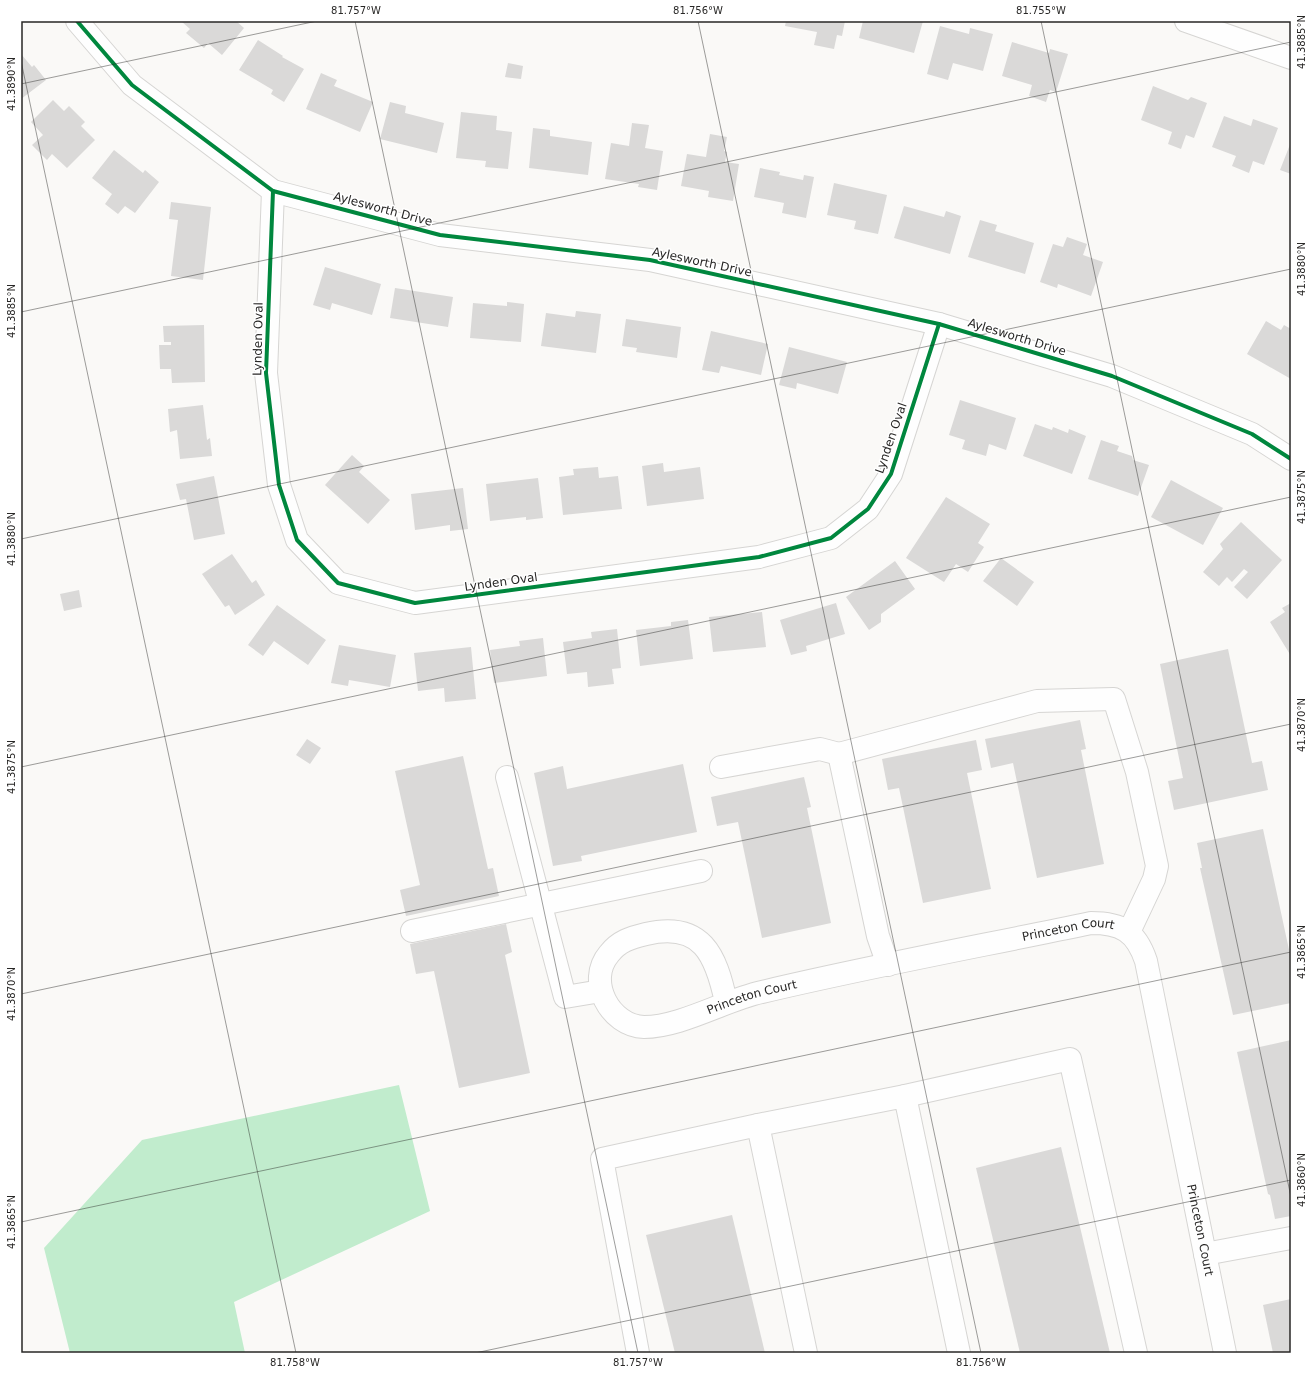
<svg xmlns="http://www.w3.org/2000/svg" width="1312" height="1374" font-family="'DejaVu Sans',sans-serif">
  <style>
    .green { fill: #c1eccd }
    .building { fill: #dad9d8 }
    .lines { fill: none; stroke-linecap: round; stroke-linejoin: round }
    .minor-casing { stroke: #d6d5d3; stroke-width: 24 }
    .minor { stroke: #fefefe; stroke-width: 22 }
    .cycleway-casing { stroke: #fff; stroke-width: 6 }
    .cycleway { stroke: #00873e; stroke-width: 4 }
    .ticks { fill: none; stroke: #282726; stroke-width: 1; stroke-opacity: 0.45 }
    .labels { text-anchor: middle; stroke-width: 3; stroke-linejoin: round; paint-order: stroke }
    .street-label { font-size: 12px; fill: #282726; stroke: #fff }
    .neatline { fill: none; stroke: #282726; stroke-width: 1.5 }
    .ticks-label { font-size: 10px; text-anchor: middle; fill: #282726 }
  </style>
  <rect width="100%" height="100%" fill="#faf9f7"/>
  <path class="green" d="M399,1085L430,1211L234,1302L245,1353H70L44,1248L142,1140Z"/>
  <g class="building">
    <path d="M181,21H236L244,28L222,55L208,43L204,48L186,33L190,29Z"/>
    <path d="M786,21H845L842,36L837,35L834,49L814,45L817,32L785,26Z"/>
    <path d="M863,21H923L914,53L859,38Z"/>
    <path d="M940,26L969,34L970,28L993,34L983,71L953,63L948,80L927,74Z"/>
    <path d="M258,40L283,56L282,57L304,69L284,102L271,94L273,90L239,70Z"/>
    <path d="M1012,42L1049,53L1050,49L1068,54L1056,92L1050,90L1046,102L1029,96L1032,85L1002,76Z"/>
    <path d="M21,54L32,67L34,65L46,80L21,99Z"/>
    <path d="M508,63L523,66L521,79L505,77Z"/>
    <path d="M321,73L337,80L334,86L373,102L360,132L306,109Z"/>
    <path d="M1153,86L1188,100L1191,97L1207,103L1194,138L1186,135L1181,149L1168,144L1172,132L1141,120Z"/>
    <path d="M53,100L64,111L69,106L85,122L81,126L95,140L67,168L52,154L47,160L32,145L43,135L31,122Z"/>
    <path d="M390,102L406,106L405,113L444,123L437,153L380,139Z"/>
    <path d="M461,112L497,116L496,130L512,132L508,169L485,167L486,161L456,158Z"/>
    <path d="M1224,116L1251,126L1253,119L1278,128L1264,165L1253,161L1249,173L1232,166L1236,156L1212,147Z"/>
    <path d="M632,123L649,125L645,148L663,151L657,190L638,187L639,184L605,179L611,143L629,146Z"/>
    <path d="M533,128L550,130V136L592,142L588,175L529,168Z"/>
    <path d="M710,134L727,137L724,151L727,152L725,162L739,164L733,201L708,197L709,191L681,186L687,154L706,157Z"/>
    <path d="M1291,142V174L1280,170Z"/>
    <path d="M114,150L143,173L145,170L159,182L135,213L125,206L118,214L105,204L112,194L92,178Z"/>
    <path d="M760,168L780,172L779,175L803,180L804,175L814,177L806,218L782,213L784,203L754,197Z"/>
    <path d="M834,183L887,195L878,234L854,229L856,221L827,215Z"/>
    <path d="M171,202L211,207L203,280L171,276L178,220L169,219Z"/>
    <path d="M904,206L944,217L946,211L961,216L950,254L894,238Z"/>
    <path d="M980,220L997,225L995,231L1034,243L1025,274L968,257Z"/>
    <path d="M1067,237L1087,244L1083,255L1103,262L1091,296L1058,284L1057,288L1040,282L1053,244L1063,247Z"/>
    <path d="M325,267L381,284L372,315L332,303L330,310L313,305Z"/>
    <path d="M395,288L453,297L448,327L390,318Z"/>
    <path d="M507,302L524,304L521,342L470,338L473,303L507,306Z"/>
    <path d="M576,311L601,314L596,353L541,346L546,313L575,317Z"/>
    <path d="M626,319L681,327L677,358L636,352L637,348L622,346Z"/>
    <path d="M1266,321L1281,330L1284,325L1291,329V379L1247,354Z"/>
    <path d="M204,325L205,382L172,383L171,369H160L159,345H171V342H164L163,326Z"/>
    <path d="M711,331L768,344L761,375L721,366L719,373L702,370Z"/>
    <path d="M789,347L847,362L838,394L797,383L796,389L779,385Z"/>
    <path d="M960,400L1016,418L1006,450L989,444L986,456L962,449L965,440L949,435Z"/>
    <path d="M203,405L207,440L210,438L212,456L180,459L177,430L170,432L168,409Z"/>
    <path d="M1035,424L1052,430L1053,427L1068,433L1069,429L1086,436L1072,474L1023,456Z"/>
    <path d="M1101,440L1119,446L1117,451L1132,456L1133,460L1149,465L1138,496L1088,479Z"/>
    <path d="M352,455L364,466L359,472L390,500L368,524L325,485Z"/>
    <path d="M663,463L664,472L700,467L704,499L647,506L642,466Z"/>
    <path d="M598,467L599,478L618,476L622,509L563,515L559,477L574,475L573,469Z"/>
    <path d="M214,476L225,534L194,540L186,499L180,500L176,484Z"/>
    <path d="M538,478L543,518L526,520V517L490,521L486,484Z"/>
    <path d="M1171,480L1223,508L1203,545L1151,517Z"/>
    <path d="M463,488L468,529L450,531V525L415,530L411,494Z"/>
    <path d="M946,497L990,524L978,543L984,547L968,572L956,564L944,582L906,558Z"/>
    <path d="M1241,522L1282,560L1247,599L1234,587L1248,572L1244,569L1232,582L1227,577L1219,586L1203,572L1223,549L1220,544Z"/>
    <path d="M232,554L252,583L256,580L265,595L235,615L229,605L225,607L202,574Z"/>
    <path d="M1001,558L1034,582L1017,606L983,581Z"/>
    <path d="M895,561L915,589L881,614V622L869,630L846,597Z"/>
    <path d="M79,590L82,607L64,611L60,594Z"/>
    <path d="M836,603L845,634L806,646L807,651L791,655L780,620Z"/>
    <path d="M1291,603V656L1270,622L1285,612L1282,608Z"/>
    <path d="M277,605L326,640L308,665L274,641L263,656L248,645Z"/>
    <path d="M762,612L766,647L713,652L709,617Z"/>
    <path d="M688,620L693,659L640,666L636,630L671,626V622Z"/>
    <path d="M617,629L621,668L612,669L614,684L588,687L587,672L567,674L563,642L592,638L591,632Z"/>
    <path d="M543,638L547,676L494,683L490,650L520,646L519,641Z"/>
    <path d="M339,645L396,655L390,687L349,680L348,686L331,683Z"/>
    <path d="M471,647L476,699L445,702L444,688L418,691L414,653Z"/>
    <path d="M1228,649L1252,763L1262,761L1268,790L1174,810L1168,781L1183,778L1160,664Z"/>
    <path d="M1080,720L1086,749L1081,750L1104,864L1037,878L1013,763L991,768L985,739Z"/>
    <path d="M307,739L321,748L310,764L296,755Z"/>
    <path d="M976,740L982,770L967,773L991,889L923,903L899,788L888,790L882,759Z"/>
    <path d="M463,756L488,869L493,868L499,896L406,916L400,890L420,885L395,771Z"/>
    <path d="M683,764L697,832L581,856L582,861L553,866L534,773L563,766L567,789Z"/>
    <path d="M804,777L811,807L807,808L831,923L762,938L738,822L717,826L711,797Z"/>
    <path d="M1263,829L1291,959V1003L1233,1015L1200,868H1202L1197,843Z"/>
    <path d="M506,924L512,952L505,955L530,1073L459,1088L434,971L416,974L410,944Z"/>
    <path d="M1291,1040V1216L1275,1219L1270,1195L1268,1194L1237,1052Z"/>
    <path d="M1061,1147L1110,1353H1020L976,1168Z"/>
    <path d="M732,1215L765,1353H675L646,1235Z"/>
    <path d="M1291,1299V1353H1273L1263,1305Z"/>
  </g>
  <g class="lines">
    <defs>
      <g id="minor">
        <path d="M77,21L132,85L273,191L440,235L650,260L939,324L1112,376L1252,434L1291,459"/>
        <path d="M1186,21L1291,58"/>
        <path d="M273,191L266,373L279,485L297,540L338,583L415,603L759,557L831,538L868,509L891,474L939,324"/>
        <path d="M721,767L820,749L839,754"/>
        <path d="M507,777L565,997L601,991"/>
        <path d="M412,931L701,871"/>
        <path d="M888,965L878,936L839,754L1037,701L1114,699L1137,772L1157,866L1154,879L1129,932"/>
        <path id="s1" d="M726,1002C716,955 702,921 646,934C630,938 619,941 609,954C586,981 610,1026 644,1027C681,1027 725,1000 762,992C871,966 981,946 1091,923C1121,923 1136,931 1146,961L1225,1353"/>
        <path d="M905,1096L1070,1059L1136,1353"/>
        <path d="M1205,1254L1291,1238"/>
        <path d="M638,1353L602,1159L758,1125"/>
        <path d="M806,1353L758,1125L905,1096L959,1353"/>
      </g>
    </defs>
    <use href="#minor" class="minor-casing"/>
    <use href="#minor" class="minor"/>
    <defs>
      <g id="cycleway">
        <path d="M77,21L132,85L273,191L440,235L650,260L939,324L1112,376L1252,434L1291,459"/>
        <path d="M273,191L266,373L279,485L297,540L338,583L415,603L759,557L831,538L868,509L891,474L939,324"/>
      </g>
    </defs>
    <use href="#cycleway" class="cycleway-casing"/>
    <use href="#cycleway" class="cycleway"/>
  </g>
  <path class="ticks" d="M355,21L638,1353M698,21L981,1353M1041,21L1291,1197M21,61L296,1353M21,84L317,21M21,312L1291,42M21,539L1291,269M21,767L1291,497M21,994L1291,724M21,1222L1291,952M475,1353L1291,1180"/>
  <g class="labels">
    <g class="street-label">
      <text transform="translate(383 209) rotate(15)" y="4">Aylesworth Drive</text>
      <text transform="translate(702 262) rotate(12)" y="4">Aylesworth Drive</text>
      <text transform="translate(1017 337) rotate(17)" y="4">Aylesworth Drive</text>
      <text transform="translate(258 339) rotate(-89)" y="4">Lynden Oval</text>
      <text transform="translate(891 438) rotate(-71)" y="4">Lynden Oval</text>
      <text transform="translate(501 582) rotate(-8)" y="4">Lynden Oval</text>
      <text dy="4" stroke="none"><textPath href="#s1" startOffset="701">Princeton Court</textPath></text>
      <text dy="4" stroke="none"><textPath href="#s1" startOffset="377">Princeton Court</textPath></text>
      <text dy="4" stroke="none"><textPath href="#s1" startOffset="1072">Princeton Court</textPath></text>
    </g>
  </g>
  <rect width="1312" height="1374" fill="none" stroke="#ffffff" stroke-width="44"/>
  <rect x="22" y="22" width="1268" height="1330" class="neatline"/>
  <g class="ticks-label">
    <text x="356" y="14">81.757°W</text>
    <text x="698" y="14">81.756°W</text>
    <text x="1041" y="14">81.755°W</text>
    <text transform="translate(1301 42) rotate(-90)" y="4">41.3885°N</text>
    <text transform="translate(11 84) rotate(-90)" y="4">41.3890°N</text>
    <text transform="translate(1301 269) rotate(-90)" y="4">41.3880°N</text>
    <text transform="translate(11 311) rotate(-90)" y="4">41.3885°N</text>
    <text transform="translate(1301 497) rotate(-90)" y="4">41.3875°N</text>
    <text transform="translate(11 539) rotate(-90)" y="4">41.3880°N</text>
    <text transform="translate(1301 725) rotate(-90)" y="4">41.3870°N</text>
    <text transform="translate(11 767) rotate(-90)" y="4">41.3875°N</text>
    <text transform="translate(1301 952) rotate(-90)" y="4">41.3865°N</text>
    <text transform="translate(11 994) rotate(-90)" y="4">41.3870°N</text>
    <text transform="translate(1301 1180) rotate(-90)" y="4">41.3860°N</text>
    <text transform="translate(11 1222) rotate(-90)" y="4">41.3865°N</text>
    <text x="295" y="1366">81.758°W</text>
    <text x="638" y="1366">81.757°W</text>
    <text x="981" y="1366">81.756°W</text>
  </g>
</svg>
